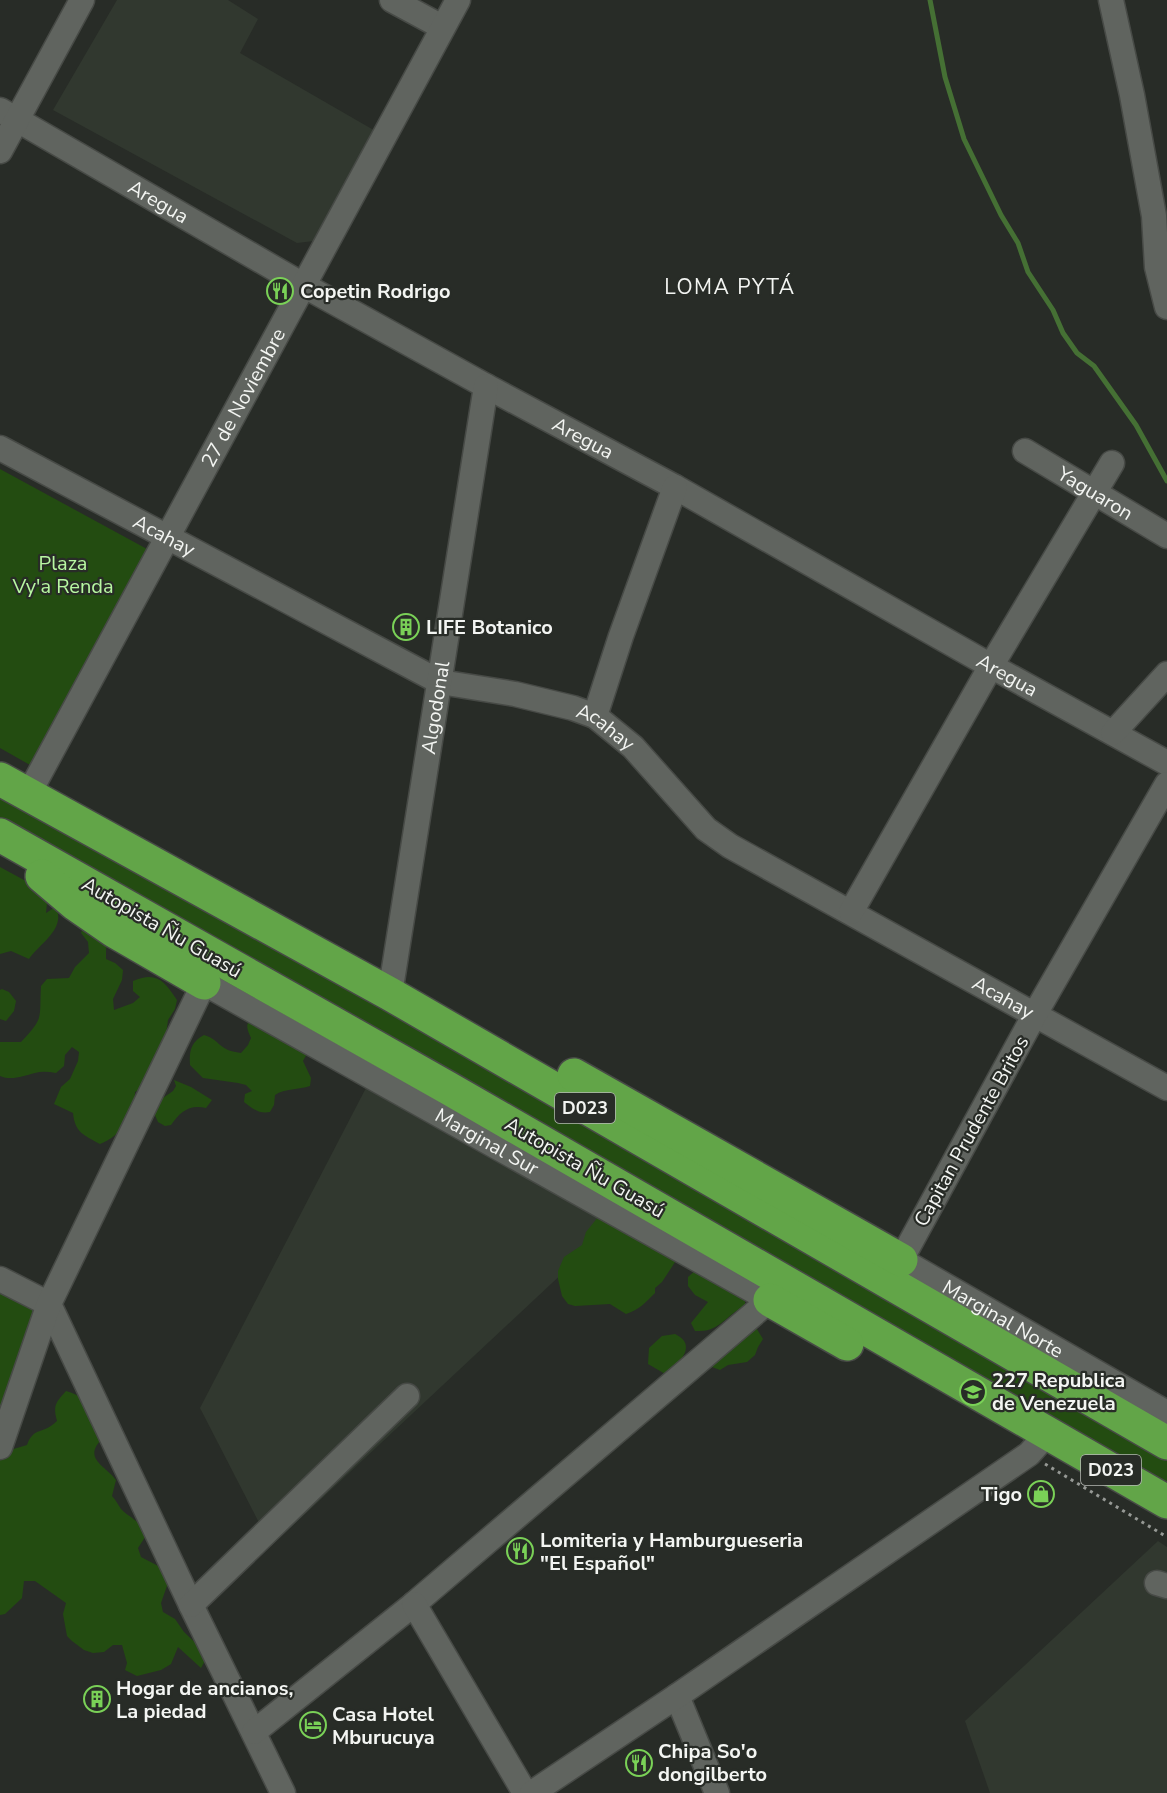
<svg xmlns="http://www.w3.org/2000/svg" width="1167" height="1793" font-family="'Nunito Sans',sans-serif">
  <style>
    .built { fill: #31382f }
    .green { fill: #234c11 }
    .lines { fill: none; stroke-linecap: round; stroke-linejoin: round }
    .stream { stroke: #457034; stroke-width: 5 }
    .minor-casing { stroke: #474a46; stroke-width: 27 }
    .highway-casing { stroke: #474a46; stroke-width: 36 }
    .path { stroke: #969995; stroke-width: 3; stroke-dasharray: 3 4.5; stroke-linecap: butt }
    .minor { stroke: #60645f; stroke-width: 24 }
    .highway { stroke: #62a548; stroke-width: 33 }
    .labels { text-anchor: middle; stroke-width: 4.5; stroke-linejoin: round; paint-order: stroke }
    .shield { fill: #282c27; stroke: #b6b9b5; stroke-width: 1.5 }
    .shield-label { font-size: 18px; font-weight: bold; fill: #f3f5f2 }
    .street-label { font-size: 20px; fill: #f3f5f2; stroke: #282c27 }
    .poi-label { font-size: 20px; font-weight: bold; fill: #f3f5f2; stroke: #282c27; text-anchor: start }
    .park-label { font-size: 20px; fill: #b8f8a2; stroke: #282c27 }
    .neighbourhood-label { font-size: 21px; letter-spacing: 1.5px; fill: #f3f5f2; stroke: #282c27 }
  </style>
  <rect width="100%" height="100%" fill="#282c27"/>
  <g class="built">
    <path d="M117,0H228L258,19L240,53L384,136L314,241L297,243L53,110Z"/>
    <path d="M367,1086L614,1225L271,1546L200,1408Z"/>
    <path d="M1158,1541L1167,1547V1793H990L965,1721Z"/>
  </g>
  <g class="green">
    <path d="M0,469L147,549L30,765L0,748Z"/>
    <path d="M0,791L1167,1456V1491L0,826Z"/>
    <path d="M0,867L48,893L46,913L57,906C57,910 59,916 58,920C56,935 37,947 29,959L11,951L0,954Z"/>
    <path d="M84,925L117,941L106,948V959L115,963L123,970L122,980L113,999L114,1010L133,1003L140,997L133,991V981C157,971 164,981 177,1000L175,1009L168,1020L165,1043L154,1079L135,1092C135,1113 122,1136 100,1144C84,1135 75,1133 73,1113L54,1104L61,1087L70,1079L78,1061L79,1052L72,1047L65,1055L64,1066L56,1073C49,1072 42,1071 35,1073C23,1076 12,1081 0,1076V1042H21C45,1017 39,1018 41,986L47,979L69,978L75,967L89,953L88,942L81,933Z"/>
    <path d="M2,989L9,992L16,1001L14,1011L6,1021L0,1019V990Z"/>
    <path d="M254,1016L308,1052L303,1061L311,1078L310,1086C299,1090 285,1088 275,1095L274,1105L270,1112C259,1114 253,1109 244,1102L245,1094L252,1091L246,1085L238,1083L203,1078L190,1065C189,1051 191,1042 204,1035C221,1040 217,1050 241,1053L248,1045L251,1038C246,1027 245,1024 254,1016Z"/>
    <path d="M174,1080L191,1087L212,1100L206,1108C189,1104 180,1112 171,1125L165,1126L158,1122L154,1113L160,1100L173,1091L176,1086Z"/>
    <path d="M598,1217L679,1256L662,1282L655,1288V1293C646,1302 639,1310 626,1314L610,1304L575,1306L568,1304L562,1296L558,1279V1271L564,1257L582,1245L586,1232Z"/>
    <path d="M697,1269L745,1299V1306C731,1312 723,1325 711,1329C706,1331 701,1331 695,1331L691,1323L708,1302L695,1295L688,1286V1277Z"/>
    <path d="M0,1282L43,1305L0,1424Z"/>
    <path d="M750,1318L763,1339L758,1347L755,1355L747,1362L728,1365L720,1370L712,1367L707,1363Z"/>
    <path d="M675,1334C699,1345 678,1364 667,1375L648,1364L649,1348L662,1336Z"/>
    <path d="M66,1391C93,1398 93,1416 101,1440C83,1459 106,1466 116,1480L112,1496C116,1500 118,1505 121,1509C131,1519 138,1519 147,1534L138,1548L141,1557L164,1569L168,1583L161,1603L163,1612L175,1619L184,1632L208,1655L201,1668L178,1647L171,1664L161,1670L137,1676L125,1670L127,1663L122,1645H113L104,1652L93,1653L84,1650L72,1641L67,1636L63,1614L66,1603L35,1581H24L22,1598L5,1614L0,1615V1453L27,1445C34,1426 43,1435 57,1421C53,1406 55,1403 66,1391Z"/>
  </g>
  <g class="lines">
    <path class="stream" d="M930,0L945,77L964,139L1001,215L1018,243L1028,272L1053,310L1063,333L1077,353L1094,366L1136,425L1167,481"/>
    <defs>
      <g id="minor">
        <path d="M392,0L442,27"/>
        <path d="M1111,0L1132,95L1154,216L1157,267L1167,307"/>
        <path id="s1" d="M0,110L303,285L486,386L675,487L991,666L1167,763"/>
        <path d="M0,151L82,0"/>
        <path id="s2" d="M0,448L440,682L515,694L573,708L595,716L633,747L706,829L730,846L1167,1088"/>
        <path id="s3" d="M1025,451L1167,536"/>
        <path d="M595,716L621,636L675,487"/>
        <path d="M1113,733L1167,674"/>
        <path id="s4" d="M1167,784L1035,1014L901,1260L1167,1413"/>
        <path id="s5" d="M28,795L458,0"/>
        <path d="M851,912L991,666L1112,463"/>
        <path id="s6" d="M390,994L486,386"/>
        <path d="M0,1279L49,1304L191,1605L283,1793"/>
        <path id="s7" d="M0,1447L49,1304L204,983L770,1300L414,1604L254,1732"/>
        <path d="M1157,1583L1167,1586"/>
        <path d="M414,1604L525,1793"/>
        <path d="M191,1605L407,1396"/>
        <path d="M677,1696L717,1793"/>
        <path d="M532,1793L677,1696L1029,1454L1047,1434"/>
      </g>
      <g id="highway">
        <path d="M0,779L390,994L1167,1443"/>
        <path d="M0,835L448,1088L1167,1502"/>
        <path d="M42,876L75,904L114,931L204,983"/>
        <path d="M574,1075L901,1260"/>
        <path d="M770,1300L847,1344"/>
      </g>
    </defs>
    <use href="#minor" class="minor-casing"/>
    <use href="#highway" class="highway-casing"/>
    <path class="path" d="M1045,1464L1167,1537"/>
    <use href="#minor" class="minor"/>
    <use href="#highway" class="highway"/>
  </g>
  <defs>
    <symbol id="restaurant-ring" viewBox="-11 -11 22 22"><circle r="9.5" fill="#282c27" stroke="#7ad157" stroke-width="1.5"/><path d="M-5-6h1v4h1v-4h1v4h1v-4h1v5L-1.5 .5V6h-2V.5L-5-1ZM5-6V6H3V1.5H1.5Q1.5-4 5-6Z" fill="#7ad157"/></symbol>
    <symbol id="building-ring" viewBox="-11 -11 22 22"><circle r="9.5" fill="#282c27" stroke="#7ad157" stroke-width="1.5"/><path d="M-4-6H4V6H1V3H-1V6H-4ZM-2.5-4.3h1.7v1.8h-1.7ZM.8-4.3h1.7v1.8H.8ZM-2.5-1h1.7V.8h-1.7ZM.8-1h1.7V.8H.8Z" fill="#7ad157"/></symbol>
    <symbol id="school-ring" viewBox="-11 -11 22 22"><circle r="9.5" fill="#282c27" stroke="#7ad157" stroke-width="1.5"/><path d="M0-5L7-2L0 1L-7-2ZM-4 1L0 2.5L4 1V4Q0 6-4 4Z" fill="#7ad157"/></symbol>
    <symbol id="shop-ring" viewBox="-11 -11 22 22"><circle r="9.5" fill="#282c27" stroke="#7ad157" stroke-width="1.5"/><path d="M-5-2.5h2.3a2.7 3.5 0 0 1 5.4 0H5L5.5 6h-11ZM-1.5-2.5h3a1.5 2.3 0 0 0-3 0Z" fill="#7ad157"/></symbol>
    <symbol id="hotel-ring" viewBox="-11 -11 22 22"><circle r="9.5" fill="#282c27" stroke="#7ad157" stroke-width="1.5"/><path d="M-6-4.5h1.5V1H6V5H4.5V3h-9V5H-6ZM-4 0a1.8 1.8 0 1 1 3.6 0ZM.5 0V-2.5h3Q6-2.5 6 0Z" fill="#7ad157"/></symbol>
  </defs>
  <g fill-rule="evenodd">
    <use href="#restaurant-ring" x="265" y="276" width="30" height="30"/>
    <use href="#building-ring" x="391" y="612" width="30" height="30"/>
    <use href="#school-ring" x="958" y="1377" width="30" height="30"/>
    <use href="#shop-ring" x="1026" y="1479" width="30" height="30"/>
    <use href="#restaurant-ring" x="505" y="1536" width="30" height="30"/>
    <use href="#building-ring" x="82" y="1684" width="30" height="30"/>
    <use href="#hotel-ring" x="298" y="1710" width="30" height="30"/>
    <use href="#restaurant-ring" x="624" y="1748" width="30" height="30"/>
  </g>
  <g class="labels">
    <g class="shield">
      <rect x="555" y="1093" width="60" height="30" rx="4.5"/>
      <rect x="1081" y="1455" width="60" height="30" rx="4.5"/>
    </g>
    <g class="shield-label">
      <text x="585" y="1114">D023</text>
      <text x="1111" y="1476">D023</text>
    </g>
    <g class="street-label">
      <text dy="7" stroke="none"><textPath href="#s1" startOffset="183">Aregua</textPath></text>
      <text dy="7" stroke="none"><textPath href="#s5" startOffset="452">27 de Noviembre</textPath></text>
      <text dy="7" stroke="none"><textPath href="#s1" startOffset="669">Aregua</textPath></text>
      <text dy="7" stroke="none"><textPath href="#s3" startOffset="82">Yaguaron</textPath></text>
      <text dy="7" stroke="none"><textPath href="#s2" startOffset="186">Acahay</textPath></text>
      <text dy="7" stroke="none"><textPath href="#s1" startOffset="1155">Aregua</textPath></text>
      <text dy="7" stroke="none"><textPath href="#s6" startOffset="290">Algodonal</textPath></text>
      <text dy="7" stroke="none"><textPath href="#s2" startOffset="672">Acahay</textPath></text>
      <text transform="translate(162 927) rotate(30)" y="7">Autopista Ñu Guasú</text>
      <text dy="7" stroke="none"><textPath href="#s2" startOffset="1158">Acahay</textPath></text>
      <text transform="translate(971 1131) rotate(-61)" y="7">Capitan Prudente Britos</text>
      <text dy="7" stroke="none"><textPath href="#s7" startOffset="832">Marginal Sur</textPath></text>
      <text transform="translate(585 1167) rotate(30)" y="7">Autopista Ñu Guasú</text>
      <text dy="7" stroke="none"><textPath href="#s4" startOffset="663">Marginal Norte</textPath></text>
    </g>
    <g class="poi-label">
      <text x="300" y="298">Copetin Rodrigo</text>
      <text x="426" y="634">LIFE Botanico</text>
      <text x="992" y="1387">227 Republica<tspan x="992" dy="23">de Venezuela</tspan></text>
      <text x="1022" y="1501" text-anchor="end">Tigo</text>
      <text x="540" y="1547">Lomiteria y Hamburgueseria<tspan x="540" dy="23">"El Español"</tspan></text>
      <text x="116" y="1695">Hogar de ancianos,<tspan x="116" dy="23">La piedad</tspan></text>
      <text x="332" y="1721">Casa Hotel<tspan x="332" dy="23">Mburucuya</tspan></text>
      <text x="658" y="1758">Chipa So'o<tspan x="658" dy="23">dongilberto</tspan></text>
    </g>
    <g class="park-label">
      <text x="63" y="570">Plaza<tspan x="63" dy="23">Vy'a Renda</tspan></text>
    </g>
    <g class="neighbourhood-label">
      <text x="730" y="294">LOMA PYTÁ</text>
    </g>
  </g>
</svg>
